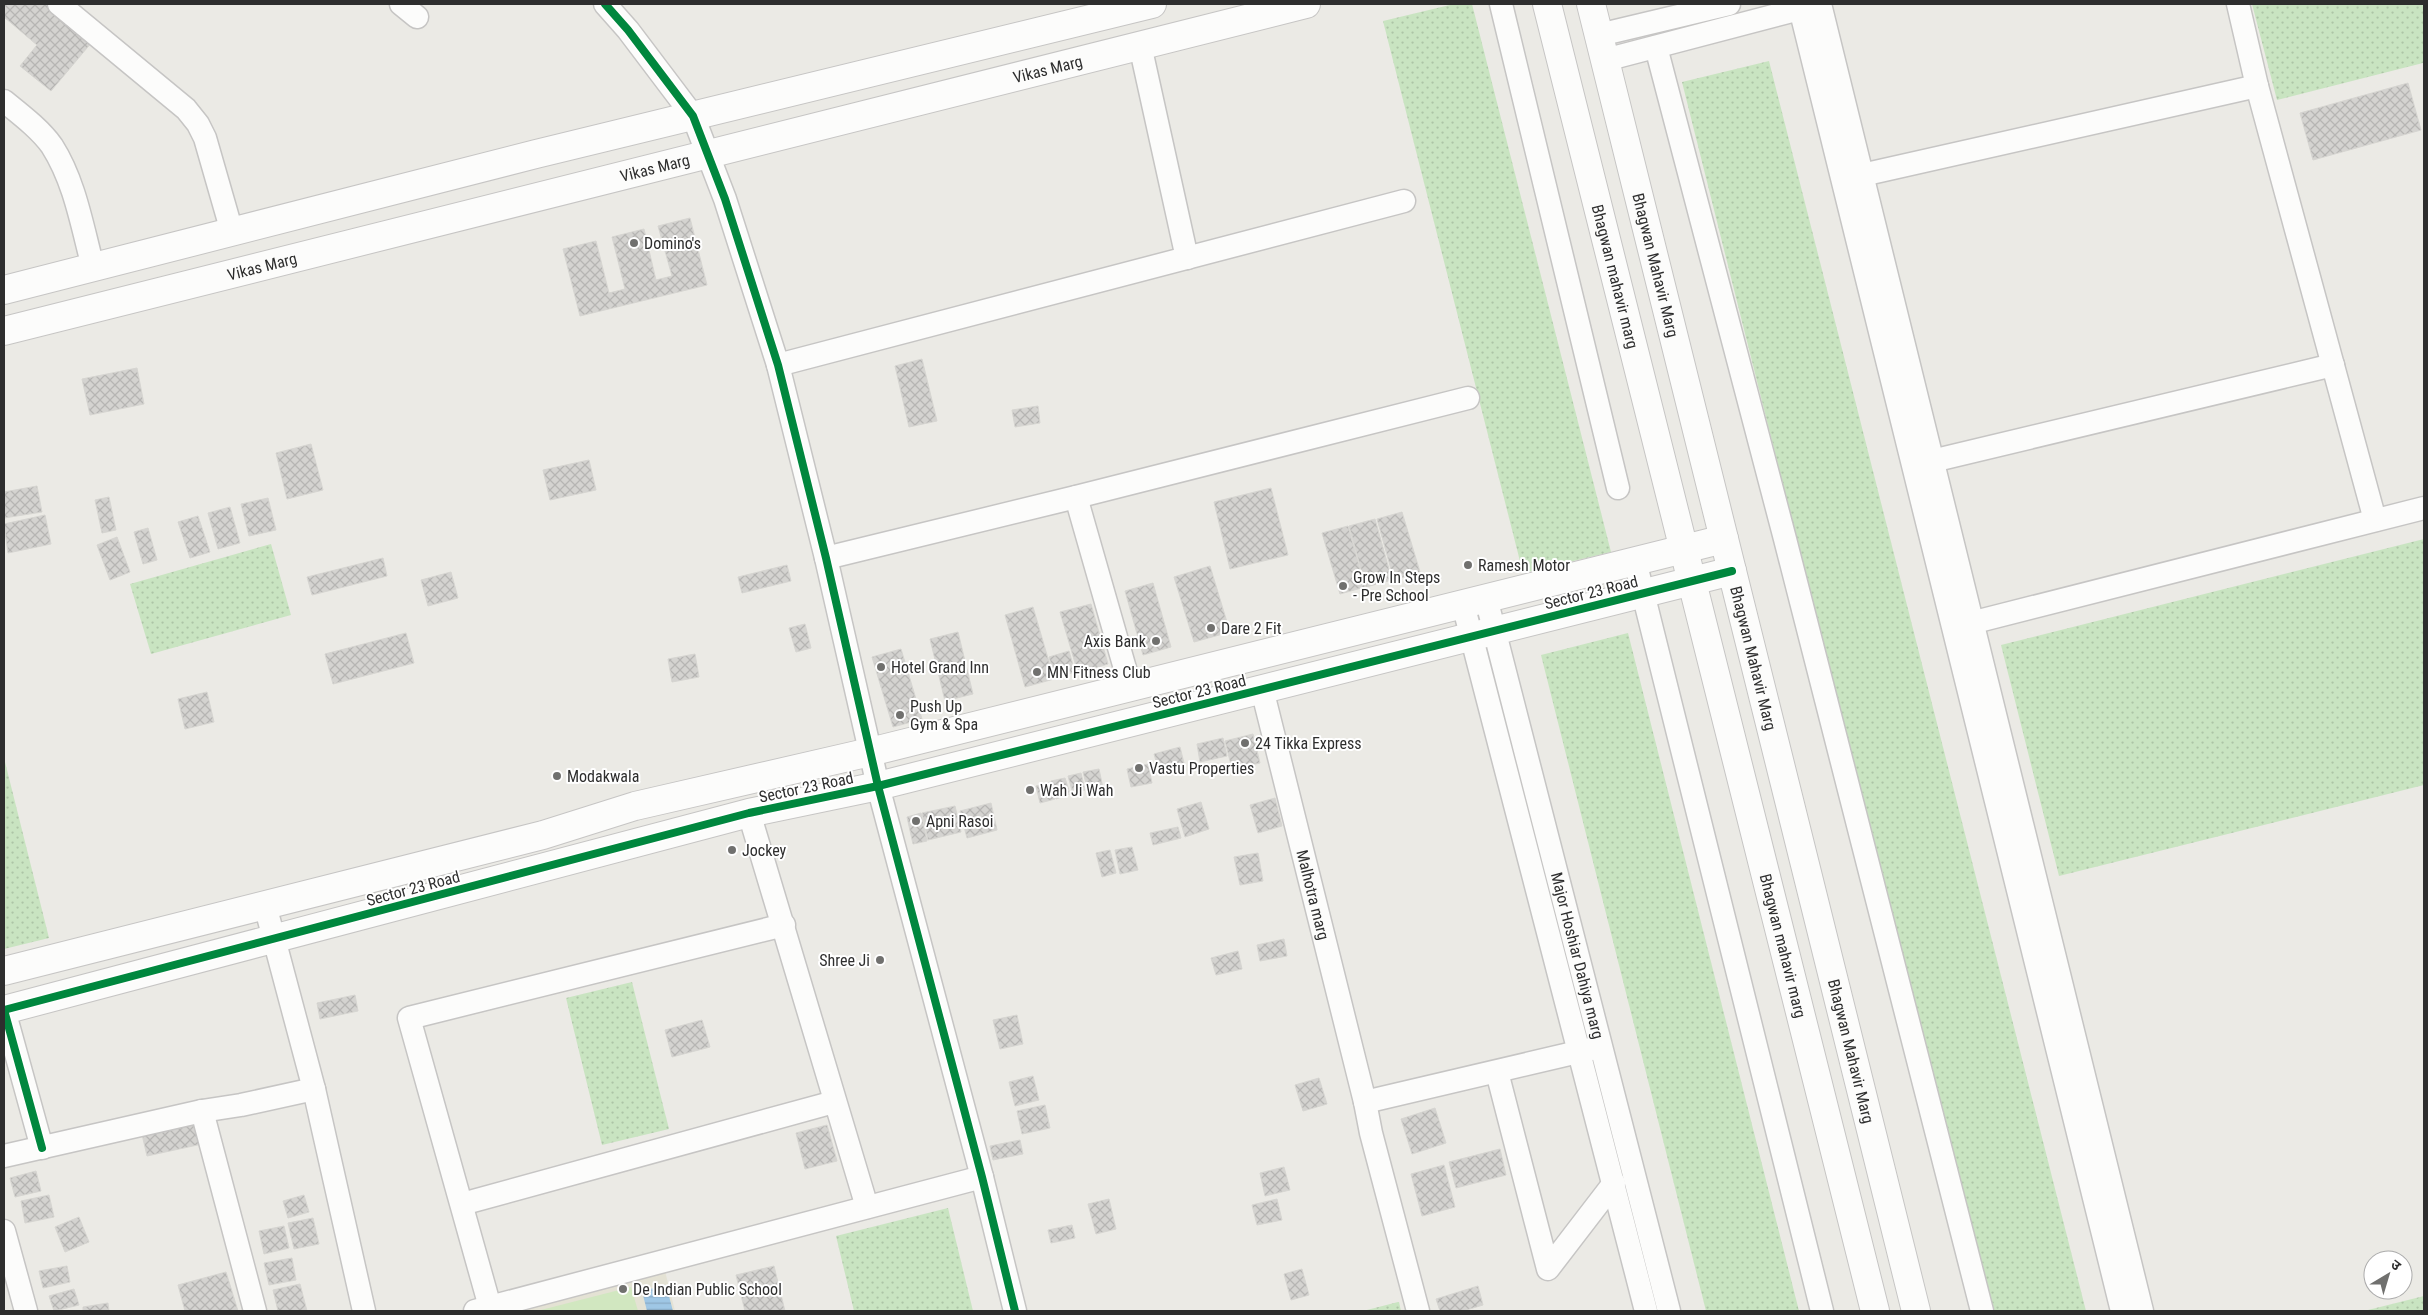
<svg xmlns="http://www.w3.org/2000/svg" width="2428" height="1315" font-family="'Roboto Condensed','Noto Sans Devanagari',sans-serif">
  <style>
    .education { fill: #e4e2d4 }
    .park { fill: url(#park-dots) }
    .pitch { fill: #d1e7c0 }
    .water { fill: url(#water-rules) }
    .building { fill: url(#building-cross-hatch); stroke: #d6d5d1 }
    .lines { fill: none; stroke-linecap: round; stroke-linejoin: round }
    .street-casing { stroke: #c6c5c4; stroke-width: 25 }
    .secondary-casing { stroke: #c6c5c4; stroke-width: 30 }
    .street { stroke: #fcfcfb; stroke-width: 22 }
    .secondary { stroke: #fcfcfb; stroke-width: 28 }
    .cycleway-casing { stroke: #fff; stroke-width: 11 }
    .cycleway { stroke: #00873e; stroke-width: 8 }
    .poi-dot { fill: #70706e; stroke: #fff; stroke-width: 2 }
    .labels { text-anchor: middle; stroke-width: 4; stroke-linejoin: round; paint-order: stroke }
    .street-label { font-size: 16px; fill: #2e2e2e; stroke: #fff }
    .poi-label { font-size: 16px; fill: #2e2e2e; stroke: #fff; text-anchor: start }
  </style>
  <defs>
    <pattern id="park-dots" width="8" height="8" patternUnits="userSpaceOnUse" patternTransform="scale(1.25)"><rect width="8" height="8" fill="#c9e4c1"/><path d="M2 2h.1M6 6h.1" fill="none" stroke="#adc4a6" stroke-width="1.8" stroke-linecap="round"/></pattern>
    <pattern id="water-rules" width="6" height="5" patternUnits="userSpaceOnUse" patternTransform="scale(1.25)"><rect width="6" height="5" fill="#9fc7e5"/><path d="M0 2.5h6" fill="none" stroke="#89abc5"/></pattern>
    <pattern id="building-cross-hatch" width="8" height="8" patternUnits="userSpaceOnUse" patternTransform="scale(1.25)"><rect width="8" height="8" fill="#d4d3d0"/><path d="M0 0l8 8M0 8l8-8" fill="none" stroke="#b6b5b3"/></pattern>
  </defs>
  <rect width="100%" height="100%" fill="#ebeae5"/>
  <path class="education" d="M664,1267L675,1311H488Z"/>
  <g class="park">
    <path d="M1454,4H1472L1611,552L1523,573L1383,21Z"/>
    <path d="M2252,4H2424V69L2423,63L2277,100Z"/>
    <path d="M1769,61L2086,1311H1990L1682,82Z"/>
    <path d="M2424,539V785L2059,876L2001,645Z"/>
    <path d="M271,544L291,615L151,654L130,584Z"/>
    <path d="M1628,633L1799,1311H1706L1541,655Z"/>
    <path d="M4,758L49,938L4,949Z"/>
    <path d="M632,982L669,1129L602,1145L566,998Z"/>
    <path d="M948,1208L973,1311H854L836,1236Z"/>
    <path d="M2424,1296V1311H2364Z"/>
    <path d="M1399,1302L1401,1311H1363L1398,1302Z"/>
  </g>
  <path class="pitch" d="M631,1287L638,1311H537Z"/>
  <path class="water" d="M666,1285L673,1311H647L642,1291Z"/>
  <g class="building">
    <path d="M4,4H47L92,42L51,91L20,66L37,45L4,17Z"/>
    <path d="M2408,83L2421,130L2313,160L2300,113Z"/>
    <path d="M690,218L707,285L580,316L563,249L596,241L609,293L625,289L612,237L644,229L656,280L672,276L658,226Z"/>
    <path d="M922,359L937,421L909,427L895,366Z"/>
    <path d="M137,368L144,404L90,415L82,379Z"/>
    <path d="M1038,406L1040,423L1015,427L1012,410Z"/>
    <path d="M311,444L323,490L287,499L276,453Z"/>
    <path d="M589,460L596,490L550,500L543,470Z"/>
    <path d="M37,486L42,512L4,518V492Z"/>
    <path d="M1271,488L1288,555L1230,569L1214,502Z"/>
    <path d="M109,497L116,530L102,533L95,500Z"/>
    <path d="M268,498L276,530L249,536L241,504Z"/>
    <path d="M230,507L240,543L218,549L208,513Z"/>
    <path d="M1402,512L1420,572L1394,580L1377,519Z"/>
    <path d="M45,515L51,544L8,553L4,524Z"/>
    <path d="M198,516L210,552L190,558L178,522Z"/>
    <path d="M1375,519L1392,580L1366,587L1349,526Z"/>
    <path d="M1348,526L1365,587L1340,594L1322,533Z"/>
    <path d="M148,528L157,560L143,564L134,532Z"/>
    <path d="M117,537L130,572L110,580L97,545Z"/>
    <path d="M383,558L387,576L312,595L307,577Z"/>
    <path d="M787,565L791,581L742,593L738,577Z"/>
    <path d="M1210,566L1230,632L1194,642L1174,577Z"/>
    <path d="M451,572L458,598L428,606L421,580Z"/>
    <path d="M1153,583L1171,647L1143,655L1125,591Z"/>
    <path d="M1091,604L1108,664L1078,673L1060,612Z"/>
    <path d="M1033,607L1054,679L1025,687L1005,615Z"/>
    <path d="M805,624L811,648L796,652L789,628Z"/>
    <path d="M958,632L973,694L945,701L930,639Z"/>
    <path d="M406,633L414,663L333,684L325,654Z"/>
    <path d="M901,649L922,719L893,727L872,657Z"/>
    <path d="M1069,651L1075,672L1055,678L1049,657Z"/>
    <path d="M695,654L699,677L672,682L668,659Z"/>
    <path d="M207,692L214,722L185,729L178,699Z"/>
    <path d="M1253,734L1260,763L1232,769L1225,741Z"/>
    <path d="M1223,738L1227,756L1200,762L1197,744Z"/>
    <path d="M1180,747L1185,767L1160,775L1154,754Z"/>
    <path d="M1148,764L1152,783L1131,787L1127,769Z"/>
    <path d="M1099,769L1103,788L1088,791L1083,772Z"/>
    <path d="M1081,773L1085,790L1073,794L1068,776Z"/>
    <path d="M1065,778L1070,794L1056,799L1051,781Z"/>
    <path d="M1050,782L1055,799L1040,803L1036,786Z"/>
    <path d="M1275,798L1282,826L1258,833L1250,805Z"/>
    <path d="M1201,802L1209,829L1185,837L1177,809Z"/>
    <path d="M991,803L997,830L967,838L960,811Z"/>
    <path d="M955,806L961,832L928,840L922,813Z"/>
    <path d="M921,813L927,841L913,844L907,817Z"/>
    <path d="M1178,827L1181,838L1153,845L1150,833Z"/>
    <path d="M1132,847L1138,870L1120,874L1115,850Z"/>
    <path d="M1110,850L1116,873L1102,877L1096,853Z"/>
    <path d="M1258,853L1263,881L1240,885L1234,857Z"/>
    <path d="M1284,939L1287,956L1260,961L1257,945Z"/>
    <path d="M1238,951L1242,969L1216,975L1211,958Z"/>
    <path d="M355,995L358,1011L320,1019L317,1003Z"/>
    <path d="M1017,1015L1023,1044L1000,1049L993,1020Z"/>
    <path d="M702,1020L710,1047L672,1057L665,1030Z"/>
    <path d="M1033,1076L1039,1100L1015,1106L1009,1082Z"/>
    <path d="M1319,1078L1327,1104L1303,1111L1295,1085Z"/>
    <path d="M1045,1105L1050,1128L1022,1134L1017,1111Z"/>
    <path d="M1435,1108L1446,1143L1412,1154L1401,1119Z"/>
    <path d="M197,1119L202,1144L147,1156L141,1130Z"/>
    <path d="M827,1125L837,1161L805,1169L796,1133Z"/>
    <path d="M1020,1140L1023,1154L993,1160L990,1146Z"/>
    <path d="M1500,1149L1506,1175L1456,1188L1449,1162Z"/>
    <path d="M1444,1165L1455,1207L1422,1216L1411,1174Z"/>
    <path d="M1284,1167L1290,1190L1265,1196L1260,1173Z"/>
    <path d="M36,1171L41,1191L15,1197L10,1178Z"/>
    <path d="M49,1195L54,1217L25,1223L21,1201Z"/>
    <path d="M304,1195L309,1212L288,1218L283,1201Z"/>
    <path d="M1109,1199L1116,1229L1096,1234L1088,1204Z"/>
    <path d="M1277,1199L1282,1220L1257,1225L1252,1205Z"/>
    <path d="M79,1217L89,1242L65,1252L55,1227Z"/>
    <path d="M313,1218L319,1244L294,1249L288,1223Z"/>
    <path d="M1072,1225L1075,1238L1051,1243L1048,1230Z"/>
    <path d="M284,1226L289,1248L264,1254L259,1231Z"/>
    <path d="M292,1258L296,1280L269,1285L264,1263Z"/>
    <path d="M67,1266L70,1282L43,1288L39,1271Z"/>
    <path d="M774,1266L785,1311H745L736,1275Z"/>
    <path d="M1302,1269L1309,1295L1291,1300L1284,1274Z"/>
    <path d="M226,1272L238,1311H185L178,1285Z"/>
    <path d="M300,1284L307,1311H278L273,1290Z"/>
    <path d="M1478,1286L1483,1305L1463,1311H1440L1436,1299Z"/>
    <path d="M74,1289L79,1305L54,1311L49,1296Z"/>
    <path d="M108,1303L109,1311H83V1307Z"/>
  </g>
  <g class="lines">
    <defs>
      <g id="street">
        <path d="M59,4L186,109L198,124L205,138L232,232"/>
        <path d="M401,4L417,17"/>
        <path d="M605,4L628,30L693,116L725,199L778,365L826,558L878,786L982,1177L1015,1311"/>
        <path d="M1501,4L1618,488"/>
        <path d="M1799,4L2122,1311"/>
        <path d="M1820,4L2142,1311"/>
        <path d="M2238,4L2257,86L2375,520"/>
        <path d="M1599,35L1729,4"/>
        <path d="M1140,45L1187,258"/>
        <path d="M1656,47L1785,539L1982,1311"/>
        <path d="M1605,60L1815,5"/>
        <path d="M4,101C20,114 40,129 52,146C75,182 82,226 93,267"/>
        <path d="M1862,175L2257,86"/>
        <path d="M778,365L1404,201"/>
        <path d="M1932,461L2333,365"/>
        <path d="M1076,497L1130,686"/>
        <path d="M826,558L1076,497L1468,398"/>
        <path d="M1635,561L1822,1311"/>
        <path id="s1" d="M1486,598L1669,1311"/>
        <path d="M1463,604L1646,1311"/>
        <path d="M1959,626L2424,508"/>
        <path id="s2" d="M1262,689L1365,1102L1371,1133L1418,1311"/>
        <path d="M749,813L867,1207"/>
        <path d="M265,905L314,1089L364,1311"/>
        <path d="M4,1010L42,1148"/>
        <path d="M1497,1072L1548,1269L1614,1183"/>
        <path d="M1365,1102L1595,1048"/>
        <path d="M202,1111L255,1311"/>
        <path d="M4,1156L202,1111L241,1105L314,1089"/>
        <path d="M462,1204L834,1102"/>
        <path d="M4,1231L26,1311"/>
        <path d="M490,1307L409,1018L784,925"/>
        <path d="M475,1311L982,1177"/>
      </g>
      <g id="secondary">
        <path id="s3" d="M1547,4L1875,1311"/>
        <path id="s4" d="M1591,4L1916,1311"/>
        <path d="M4,290L536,154L1152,4"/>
        <path id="s5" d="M4,331L1306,4"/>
        <path d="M4,971L543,835L635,806L870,752L1724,539"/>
        <path d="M4,1010L749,813L878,786L1732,571"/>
      </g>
    </defs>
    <use href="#street" class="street-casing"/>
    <use href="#secondary" class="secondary-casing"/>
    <use href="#street" class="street"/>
    <use href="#secondary" class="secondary"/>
    <defs>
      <g id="cycleway">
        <path d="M605,4L628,30L693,116L725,199L778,365L826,558L878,786L982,1177L1015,1311"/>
        <path d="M42,1148L4,1010L749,813L878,786L1732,571"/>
      </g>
    </defs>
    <use href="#cycleway" class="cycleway-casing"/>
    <use href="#cycleway" class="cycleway"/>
  </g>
  <g class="poi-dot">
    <circle cx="634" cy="243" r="5"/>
    <circle cx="1468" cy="565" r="5"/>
    <circle cx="1343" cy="586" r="5"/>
    <circle cx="1211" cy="628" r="5"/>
    <circle cx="1156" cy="641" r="5"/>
    <circle cx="881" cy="667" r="5"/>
    <circle cx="1037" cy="672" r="5"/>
    <circle cx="900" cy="715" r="5"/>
    <circle cx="1245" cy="743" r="5"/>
    <circle cx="1139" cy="768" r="5"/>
    <circle cx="557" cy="776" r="5"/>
    <circle cx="1030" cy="790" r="5"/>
    <circle cx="916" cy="821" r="5"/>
    <circle cx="732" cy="850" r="5"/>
    <circle cx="880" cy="960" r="5"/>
    <circle cx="623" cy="1289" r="5"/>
  </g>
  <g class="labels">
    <g class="street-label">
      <text dy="6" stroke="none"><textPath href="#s5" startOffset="1076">Vikas Marg</textPath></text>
      <text dy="6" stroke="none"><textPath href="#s5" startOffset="671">Vikas Marg</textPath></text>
      <text dy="6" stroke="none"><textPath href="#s4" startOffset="269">Bhagwan Mahavir Marg</textPath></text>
      <text dy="6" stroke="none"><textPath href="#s5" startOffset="266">Vikas Marg</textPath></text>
      <text dy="6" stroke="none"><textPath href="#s3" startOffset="281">Bhagwan mahavir marg</textPath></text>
      <text transform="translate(1591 592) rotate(-14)" y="6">Sector 23 Road</text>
      <text dy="6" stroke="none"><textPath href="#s4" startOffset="674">Bhagwan Mahavir Marg</textPath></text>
      <text transform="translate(1199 691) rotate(-14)" y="6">Sector 23 Road</text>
      <text transform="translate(806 787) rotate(-12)" y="6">Sector 23 Road</text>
      <text transform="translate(413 888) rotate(-15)" y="6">Sector 23 Road</text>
      <text dy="6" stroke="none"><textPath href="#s2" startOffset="212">Malhotra marg</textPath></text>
      <text dy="6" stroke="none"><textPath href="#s3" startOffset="971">Bhagwan mahavir marg</textPath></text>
      <text dy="6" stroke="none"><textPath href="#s1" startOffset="369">Major Hoshiar Dahiya marg</textPath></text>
      <text dy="6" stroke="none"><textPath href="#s4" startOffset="1079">Bhagwan Mahavir Marg</textPath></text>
    </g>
    <g class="poi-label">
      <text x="644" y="249">Domino's</text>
      <text x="1478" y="571">Ramesh Motor</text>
      <text x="1353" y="583">Grow In Steps<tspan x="1353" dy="18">- Pre School</tspan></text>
      <text x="1221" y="634">Dare 2 Fit</text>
      <text x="1146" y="647" text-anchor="end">Axis Bank</text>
      <text x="891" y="673">Hotel Grand Inn</text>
      <text x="1047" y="678">MN Fitness Club</text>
      <text x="910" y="712">Push Up<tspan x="910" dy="18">Gym &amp; Spa</tspan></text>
      <text x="1255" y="749">24 Tikka Express</text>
      <text x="1149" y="774">Vastu Properties</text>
      <text x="567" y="782">Modakwala</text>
      <text x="1040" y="796">Wah Ji Wah</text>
      <text x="926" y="827">Apni Rasoi</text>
      <text x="742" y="856">Jockey</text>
      <text x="870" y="966" text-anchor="end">Shree Ji</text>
      <text x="633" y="1295">De Indian Public School</text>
    </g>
  </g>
  <rect width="2428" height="1315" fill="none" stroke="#2e2e2e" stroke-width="10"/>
  <g transform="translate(2388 1275) rotate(38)"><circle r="24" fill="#ffffff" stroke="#ababab"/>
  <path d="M0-4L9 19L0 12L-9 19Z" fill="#70706e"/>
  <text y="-8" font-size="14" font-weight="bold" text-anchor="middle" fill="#2e2e2e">उ</text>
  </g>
</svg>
